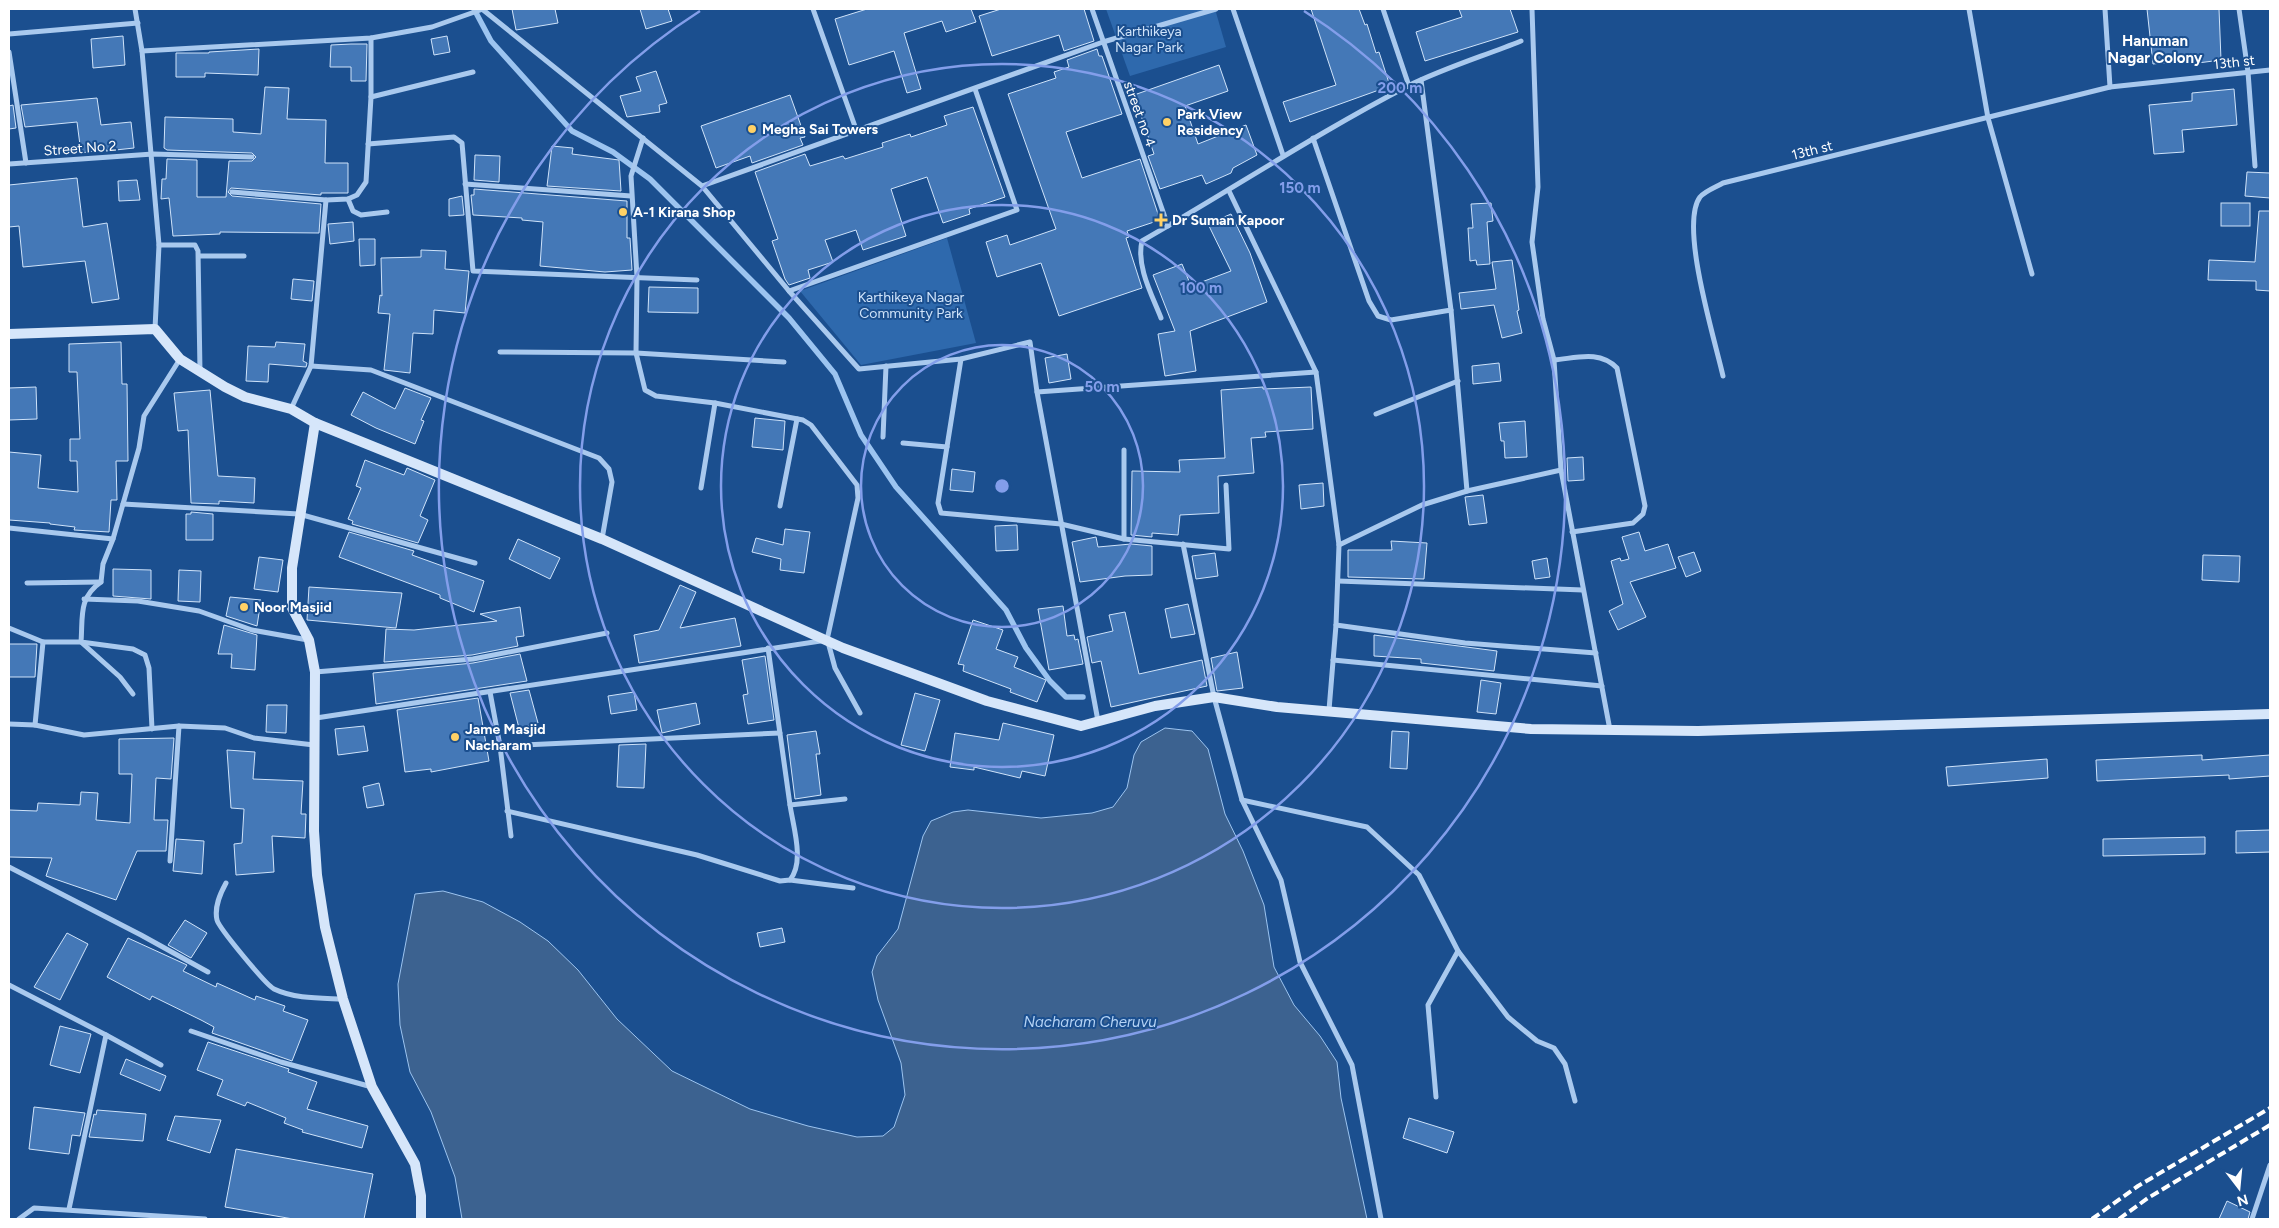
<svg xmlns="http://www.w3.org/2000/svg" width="2279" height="1228" font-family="Figtree,sans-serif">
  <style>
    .green { fill: #2e69ad }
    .water { fill: #3c6290; stroke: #9cc4f0 }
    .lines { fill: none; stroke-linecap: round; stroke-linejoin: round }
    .stream { stroke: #9cc4f0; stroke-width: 5.5 }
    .building { fill: #4478b7; stroke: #cfe3fa }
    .street { stroke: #a9c9ee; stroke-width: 5 }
    .secondary { stroke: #d6e6fa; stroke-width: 10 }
    .rail { stroke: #fff; stroke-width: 4; stroke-dasharray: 9 4; stroke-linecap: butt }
    .ring { fill: none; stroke: #839eea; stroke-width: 2.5 }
    .poi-dot { fill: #ffd166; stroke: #1b4f8f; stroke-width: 2 }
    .labels { text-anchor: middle; stroke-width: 4; stroke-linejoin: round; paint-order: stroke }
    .park-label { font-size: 14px; fill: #cfe3fa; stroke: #1b4f8f }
    .street-label { font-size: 14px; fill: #fff; stroke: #1b4f8f }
    .poi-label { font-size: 14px; font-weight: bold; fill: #fff; stroke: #1b4f8f; text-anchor: start }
    .neighbourhood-label { font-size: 15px; font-weight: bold; fill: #fff; stroke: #1b4f8f }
    .water-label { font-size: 15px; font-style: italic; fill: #b5d3f5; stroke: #1b4f8f }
    .centre { fill: #839eea; stroke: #1b4f8f; stroke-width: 2.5 }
    .ring-label { font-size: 15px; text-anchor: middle; font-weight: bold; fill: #839eea; stroke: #1b4f8f; stroke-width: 4; stroke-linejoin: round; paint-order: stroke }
  </style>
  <rect width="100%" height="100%" fill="#1b4f8f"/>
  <g class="green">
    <path d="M1106,9H1215L1226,47L1130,76Z"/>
    <path d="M947,238L976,343L861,365L800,291Z"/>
  </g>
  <path class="water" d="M1165,728L1192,731L1208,749L1225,814L1243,851L1264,905L1274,967L1294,1005L1320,1036L1337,1062L1341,1098L1367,1219H462L455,1177L431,1112L410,1072L400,1025L398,984L415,894L443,891L483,902L520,922L548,941L578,970L617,1019L672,1071L750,1109L808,1126L857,1137L883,1136L894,1127L905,1095L901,1063L878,1000L872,972L877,956L898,929L923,836L931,821L953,812L968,810L1041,818L1092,813L1113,807L1127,788L1134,755L1141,742Z"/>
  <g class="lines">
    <path class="stream" d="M474,9L491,41L572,131L613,152L650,179L789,318L835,374L861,435L896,487L1006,610L1026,648L1050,681L1066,697H1083"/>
  </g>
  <g class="building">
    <path d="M512,9H555L558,23L516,30Z"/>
    <path d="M640,9H668L672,21L646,29Z"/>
    <path d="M867,9H971L976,22L946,32L942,21L904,33L921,89L907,93L894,51L849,65L835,19Z"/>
    <path d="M1001,9H1084L1094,41L1064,51L1059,35L992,56L979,16Z"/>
    <path d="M1311,9H1359L1365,25L1367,24L1376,53L1379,52L1390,86L1290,122L1283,102L1336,85Z"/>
    <path d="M1459,9H1510L1518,32L1425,61L1416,32L1462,17Z"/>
    <path d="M2147,9H2219L2221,60L2190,64V60L2153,64Z"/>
    <path d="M123,36L125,65L93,68L91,39Z"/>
    <path d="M447,36L450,52L434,55L431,39Z"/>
    <path d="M351,44H367L366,81H351V67H330L331,45Z"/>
    <path d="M259,49L258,75L205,73V77H176V53H209V52Z"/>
    <path d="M1097,49L1099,56H1102L1122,114L1066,132L1082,178L1140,159L1160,220L1127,231L1129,237L1126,238L1142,288L1059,316L1041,263L997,277L986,242L1007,235L1010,245L1056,229L1008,94L1056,78L1054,72L1069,67L1067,60Z"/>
    <path d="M1219,65L1228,91L1185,106L1198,144L1246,125L1257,155L1233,168L1231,173L1206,184L1202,175L1160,189L1148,156L1154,154L1134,95Z"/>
    <path d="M656,71L667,103L659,105L660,112L627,117L620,96L641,91L636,77Z"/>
    <path d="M265,87L289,88L287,119L326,120L325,163H348V193H321V195L231,188L228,192L232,196L321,204L319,233L220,232V234L173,236L169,198L161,199L162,179H166L167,159L197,160V197H226L229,161H252L256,157L252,153L167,150L164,148L165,117L233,119V132L261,134Z"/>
    <path d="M2234,89L2237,125L2182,130L2184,152L2154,154L2149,105L2192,101V93Z"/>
    <path d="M790,95L805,137L800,138L803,145L752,163L750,156L716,168L701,126Z"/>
    <path d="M97,98L101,125L131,122L134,148L106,151V149L81,153L77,122L25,127L21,105Z"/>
    <path d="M13,105L16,128L9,129V106Z"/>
    <path d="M973,107L1005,197L969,209L970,214L943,223L927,177L891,189L906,236L863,250L856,230L825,240L833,262L808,270L810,278L789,285L785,279L772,241L778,239L755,172L805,154L810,166L843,156L845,159L883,147L882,143L910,134L911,137L947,125L944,116Z"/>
    <path d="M552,146L573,148L572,154L619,160L621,191L547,186Z"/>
    <path d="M475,155L500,156L499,182L474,180Z"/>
    <path d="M2247,172L2270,173V198L2245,196Z"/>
    <path d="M77,178L83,227L107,223L119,299L92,303L85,261L23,267L19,226L9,227V185Z"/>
    <path d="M137,180L140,200L119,201L118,181Z"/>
    <path d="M474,189L627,201V238H630L632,270L605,272L540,266L543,222L522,220V218L473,215L471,195H474Z"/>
    <path d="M462,196L464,215L449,216V199Z"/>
    <path d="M1491,203L1493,221L1487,222L1490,264L1477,265L1476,260L1470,261L1468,228H1473L1471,204Z"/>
    <rect x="2221" y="203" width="29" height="23"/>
    <path d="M2259,211H2270V291L2256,290V281L2208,280L2209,260L2255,262Z"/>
    <path d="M1231,214L1250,253L1267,302L1190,331L1196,371L1165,376L1158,334L1175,331L1153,275L1182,264L1191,286L1231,271L1208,224Z"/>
    <path d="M353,222L354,241L330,244L328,224Z"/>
    <path d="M359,239H375V265L360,266Z"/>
    <path d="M421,250L446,251L445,269L469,271L465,313L434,310L433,334L413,333L410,373L384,370L390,314L378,313L380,295L382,296L381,258L421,257Z"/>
    <path d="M1512,260L1519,310L1517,311L1522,333L1502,338L1494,305L1461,309L1459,293L1496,289L1492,262Z"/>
    <path d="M293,279L314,281L312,301L291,299Z"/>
    <path d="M649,287L698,288V313L648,312Z"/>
    <path d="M121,342L122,384H127L128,461H116L117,500H111L109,532L74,530L75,527L50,524V523L9,520V452L41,455L38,488L78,492L77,461H70V439H80L77,372H69V344Z"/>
    <path d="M276,342L305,344L303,361L307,363L306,367L269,364L268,382L246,381L248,346L275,347Z"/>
    <path d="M1067,354L1071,379L1049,383L1045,358Z"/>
    <path d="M1499,363L1501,381L1473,384L1472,366Z"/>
    <path d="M36,387L37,419L9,420V388Z"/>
    <path d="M1263,387V389L1311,387L1313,429L1265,432L1266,437L1251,438L1254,473L1218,476L1219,513L1180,515L1178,535L1152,533V537L1131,535L1132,471L1180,472L1179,460L1225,458L1221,390Z"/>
    <path d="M405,388L431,398L421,420L424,421L415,444L376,428L351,415L363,392L395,409Z"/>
    <path d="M210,390L218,476L255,478L254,503L219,501V504L191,503L188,430L178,431L174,393Z"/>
    <path d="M755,418L785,421L783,450L752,447Z"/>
    <path d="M1525,421L1527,457L1505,458L1504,441H1501L1499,423Z"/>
    <path d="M1583,457L1584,480L1568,481L1567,458Z"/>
    <path d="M365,460L404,475L407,468L435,480L420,516L428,520L418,543L352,524L353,521L348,519L361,488L356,486Z"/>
    <path d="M952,469L975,472L973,492L950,490Z"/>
    <path d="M1323,483L1324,506L1301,509L1299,485Z"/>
    <path d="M1483,495L1487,523L1469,525L1465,497Z"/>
    <path d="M191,512L213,514V540H186V514H191Z"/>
    <path d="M1017,525L1018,550L996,551L995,526Z"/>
    <path d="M785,529L810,532L804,573L780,570L781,559L752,552L756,538L783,545Z"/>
    <path d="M349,532L414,551L412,555L484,581L474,612L440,598V595L339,557Z"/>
    <path d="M1639,532L1645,551L1668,544L1676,568L1630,582L1646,617L1618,630L1609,611L1623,604L1611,561L1620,558L1621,561L1629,559L1622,537Z"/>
    <path d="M1096,537L1098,547L1131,544L1152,546V575L1125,576L1080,582L1072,542Z"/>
    <path d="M518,539L560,558L550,579L509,559Z"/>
    <path d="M1391,541L1427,543L1424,579L1348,577V550H1392Z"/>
    <path d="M1694,552L1701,571L1686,577L1678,557Z"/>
    <path d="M1215,553L1218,576L1196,579L1192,556Z"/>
    <path d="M2203,555L2240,556L2239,582L2202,580Z"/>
    <path d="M259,557L283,560L278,592L254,589Z"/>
    <path d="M1547,558L1550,577L1535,579L1532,561Z"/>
    <path d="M113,569L151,570V599L113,596Z"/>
    <path d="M179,570L201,571L200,602L178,601Z"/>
    <path d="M680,585L696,592L680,628L735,618L741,646L639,663L634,635L659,630Z"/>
    <path d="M309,587L402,593L396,628L307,620Z"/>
    <path d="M230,597L261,600L257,626L226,616Z"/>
    <path d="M1188,604L1195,634L1171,638L1165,609Z"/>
    <path d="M1063,606L1067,636L1074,635L1075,640L1078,639L1083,664L1049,670L1038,609Z"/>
    <path d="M520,607L524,636L516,637L518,646L472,655L384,662L386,629L414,630L497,621L480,614Z"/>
    <path d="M1125,612L1139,674L1202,660L1207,686L1111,707L1101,661L1092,663L1087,637L1113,631L1109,615Z"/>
    <path d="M973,620L1003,630L996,649L1018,657L1014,667L1046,680L1037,702L1010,692L1011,689L963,671L964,665L958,664Z"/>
    <path d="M224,625L257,635L255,670L231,668L232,654H218Z"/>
    <path d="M1374,635L1497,651L1494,671L1421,663V659L1374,656Z"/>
    <path d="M9,644H37L35,677H9Z"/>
    <path d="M1237,652L1243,688L1217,691L1211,658Z"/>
    <path d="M520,654L527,681L376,704L373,673L473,663Z"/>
    <path d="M765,656L774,720L748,724L743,695L748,694L742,660Z"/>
    <path d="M1481,680L1501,683L1496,714L1477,712Z"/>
    <path d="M529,690L538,723L519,728L510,693Z"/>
    <path d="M634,692L637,710L611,714L608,696Z"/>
    <path d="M915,693L940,700L925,751L901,745Z"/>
    <path d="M478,698L489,761L431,772V769L405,772L397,710Z"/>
    <path d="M696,703L700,724L662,733L657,710Z"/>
    <path d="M267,705H287L286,733L266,732Z"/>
    <path d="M1003,723L1054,735L1045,776L1022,771L1020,778L974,767V770L950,767L955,733L999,740Z"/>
    <path d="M364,726L368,751L338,755L335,729Z"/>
    <path d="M816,731L820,754H816L821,795L795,799L787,735Z"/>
    <path d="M1392,731L1409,732L1407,769L1390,768Z"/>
    <path d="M174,738L171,779L156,778L154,820H168L166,851H137L116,900L46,876L52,858L9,857V810L37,811L38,803L80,805L81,792L98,793L96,820L130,823L132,774H119V739Z"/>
    <path d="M646,744L644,788L617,787L619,745Z"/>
    <path d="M227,750L255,752L253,779L303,781L301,814H306L305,838L272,836L274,872L236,875L234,844L242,843L244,809L231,808Z"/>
    <path d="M2202,755V760L2270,755V776L2229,779V775L2097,781L2096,760Z"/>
    <path d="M2047,759L2048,778L1948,786L1946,767Z"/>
    <path d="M379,783L384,805L367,808L363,787Z"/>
    <path d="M2270,830V852L2236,853V831Z"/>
    <path d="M2205,837V854L2103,856V839Z"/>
    <path d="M176,839L204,841L202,874L173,871Z"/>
    <path d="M185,920L207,933L191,958L168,945Z"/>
    <path d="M782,928L785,942L760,947L757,933Z"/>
    <path d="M67,933L88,944L60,1000L34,987Z"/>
    <path d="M128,938L187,965L183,971L216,987L217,983L255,1000L256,996L285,1006L283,1011L308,1020L292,1061L212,1033L214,1027L201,1020L152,996L150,1000L107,977Z"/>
    <path d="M60,1026L91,1034L80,1073L50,1065Z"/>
    <path d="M208,1042L289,1069L288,1072L317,1082L307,1109L368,1126L362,1148L302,1132L303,1130L284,1123L286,1118L247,1102L245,1106L217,1095L223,1080L197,1070Z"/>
    <path d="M126,1059L166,1076L160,1091L120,1074Z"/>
    <path d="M34,1107L85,1113L80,1136L72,1135L69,1154L29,1149Z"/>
    <path d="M97,1110L146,1114L143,1141L89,1137L94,1114L96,1115Z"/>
    <path d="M175,1116L221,1120L210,1153L167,1140Z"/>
    <path d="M1409,1118L1454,1132L1447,1153L1403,1138Z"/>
    <path d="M236,1149L373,1174L364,1219H293L225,1207Z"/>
    <path d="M2227,1201L2250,1212L2248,1219H2219Z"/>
  </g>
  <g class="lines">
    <g class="street">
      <path d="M135,9L142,51L159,245L155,329"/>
      <path d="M482,9L702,186L789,291L859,369L961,359L1030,342L1037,392L1098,721"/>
      <path d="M813,9L857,132"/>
      <path d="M1092,9L1168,226"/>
      <path d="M1233,9L1283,155"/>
      <path d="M1383,9L1409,86"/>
      <path d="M1532,9L1538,187L1532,242L1543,319L1554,360L1561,470L1610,730"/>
      <path d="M1969,9L1988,118L2032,274"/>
      <path d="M2105,9L2110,87"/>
      <path d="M2239,9L2248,72L2255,166"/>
      <path d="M9,34L138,23"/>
      <path d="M142,51L371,38L432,27L483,9"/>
      <path d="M9,52L26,163"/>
      <path d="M1421,80L1451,310L1467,491"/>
      <path d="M371,97L473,72"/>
      <path d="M1313,138L1369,301L1378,316L1391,320L1451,310"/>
      <path d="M368,144L454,137L462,143L473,271L697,280"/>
      <path d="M9,164L153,154L252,157"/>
      <path d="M465,184L631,196"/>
      <path d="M702,186L1103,42L1216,9"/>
      <path d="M1229,191L1316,372L1339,545L1336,625L1329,710"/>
      <path d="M232,192L326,200L348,199L357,195L366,182L371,97V38"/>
      <path d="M348,199L353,211L361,215L387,212"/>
      <path d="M159,245H195L198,251L200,371"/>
      <path d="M200,256H244"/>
      <path d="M789,291L1017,210L975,89"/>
      <path d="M1161,318C1152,295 1136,266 1142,241C1231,190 1317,133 1408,86C1444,68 1484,56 1521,41"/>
      <path d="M500,352L636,353L784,362"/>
      <path d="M961,359L938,503L941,513L1061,524L1124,539L1229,549L1226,485"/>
      <path d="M1554,360C1577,358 1599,350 1617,368L1645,506L1643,514L1633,523L1572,532"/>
      <path d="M311,366L371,370L599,458L609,469L612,482L602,539"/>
      <path d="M1723,376C1715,340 1679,225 1700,197C1705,191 1716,187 1723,183L2110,87L2270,70"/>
      <path d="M1037,392L1316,372"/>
      <path d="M291,409L311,366L326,200"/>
      <path d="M1376,414L1458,381"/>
      <path d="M883,437L886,366"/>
      <path d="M903,443L947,447"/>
      <path d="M1124,450V539"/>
      <path d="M701,488L715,403"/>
      <path d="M123,504L299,514L475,563"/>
      <path d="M780,506L797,419"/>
      <path d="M9,528L113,539"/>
      <path d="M1183,544L1214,697L1242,800L1281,880L1300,962L1352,1065L1381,1219"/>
      <path d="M1339,545L1422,505L1467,491L1561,470"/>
      <path d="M1338,581L1583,590"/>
      <path d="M27,583L101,582"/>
      <path d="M84,599L138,601L199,611L252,630L308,640"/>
      <path d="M1336,625L1465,643L1596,653"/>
      <path d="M9,628L43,642H81L120,677L133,694"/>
      <path d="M828,642L835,668L860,713"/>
      <path d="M768,648L790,805L845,799"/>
      <path d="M1333,660L1602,686"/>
      <path d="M315,672L473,659L607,633"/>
      <path d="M490,692L500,746L511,836"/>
      <path d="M316,718L827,640L858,498L857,485L811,425L803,420L715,403L656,396L645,390L636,353L637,277L631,176L643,138"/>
      <path d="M9,724L35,725L84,735L179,726L225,728L254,738L314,745"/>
      <path d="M35,725L43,642"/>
      <path d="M152,729L149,668L145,655L133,649L81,642C83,617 78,598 101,582L103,564L113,539L139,448L144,416L180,359"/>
      <path d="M500,746L780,733"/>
      <path d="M1242,800L1367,827L1419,875L1458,951L1508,1017L1537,1041L1554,1048L1565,1064L1575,1101"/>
      <path d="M507,811L697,855L780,881L790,880C805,862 793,826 790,805"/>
      <path d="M170,861L179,726"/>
      <path d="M9,867L141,935L208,972"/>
      <path d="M790,880L853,888"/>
      <path d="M226,883C220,894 214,907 217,920C219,928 266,985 274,989C295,999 320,998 343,999"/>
      <path d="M9,985L106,1035"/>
      <path d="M191,1031L281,1062L372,1087"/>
      <path d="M1436,1097L1428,1005L1458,951"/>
      <path d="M69,1209L106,1035L161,1065"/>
      <path d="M19,1219L34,1208L205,1219"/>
      <path d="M2252,1219L2270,1165"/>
    </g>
    <g class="secondary">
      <path d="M9,334L155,329L180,359L225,387L245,397L291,409L315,423L602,539L843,648L987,701L1081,726L1155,706L1214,697L1277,707L1531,729L1698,731L2270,714"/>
      <path d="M315,423L292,568V608L309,640L315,672L314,831L317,875L325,927L343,999L372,1087L415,1164L421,1196V1219"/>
    </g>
    <g class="rail">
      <path d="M2092,1219L2138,1186L2270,1108"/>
      <path d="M2119,1219L2148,1198L2270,1125"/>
    </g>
  </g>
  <g class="ring">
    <circle cx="1002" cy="486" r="141"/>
    <circle cx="1002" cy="486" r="281"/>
    <circle cx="1002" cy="486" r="422"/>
    <path d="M1304 11A563 563 0 1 1 700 11"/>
  </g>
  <g class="poi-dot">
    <circle cx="1167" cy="122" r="5"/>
    <circle cx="752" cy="129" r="5"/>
    <circle cx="623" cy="212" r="5"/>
    <path d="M1158.5 212.5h5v5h5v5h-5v5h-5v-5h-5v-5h5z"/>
    <circle cx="244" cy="607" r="5"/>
    <circle cx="455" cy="737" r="5"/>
  </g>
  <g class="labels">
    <g class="park-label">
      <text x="1149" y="36">Karthikeya<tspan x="1149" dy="16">Nagar Park</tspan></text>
      <text x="911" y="302">Karthikeya Nagar<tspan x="911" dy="16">Community Park</tspan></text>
    </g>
    <g class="street-label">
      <text transform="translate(2234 62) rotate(-6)" y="5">13th st</text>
      <text transform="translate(1140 114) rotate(70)" y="5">street no 4</text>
      <text transform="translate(80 148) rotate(-4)" y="5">Street No 2</text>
      <text transform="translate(1812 150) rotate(-14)" y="5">13th st</text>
    </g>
    <g class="poi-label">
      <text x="1177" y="119">Park View<tspan x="1177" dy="16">Residency</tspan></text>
      <text x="762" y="134">Megha Sai Towers</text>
      <text x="633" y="217">A-1 Kirana Shop</text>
      <text x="1172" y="225">Dr Suman Kapoor</text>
      <text x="254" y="612">Noor Masjid</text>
      <text x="465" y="734">Jame Masjid<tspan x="465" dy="16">Nacharam</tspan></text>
    </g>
    <g class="neighbourhood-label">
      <text x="2155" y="46">Hanuman<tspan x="2155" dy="17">Nagar Colony</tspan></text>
    </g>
    <g class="water-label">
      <text x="1090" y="1027">Nacharam Cheruvu</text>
    </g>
  </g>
  <circle cx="1002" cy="486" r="8" class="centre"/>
  <g class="ring-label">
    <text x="1400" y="93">200 m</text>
    <text x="1300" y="193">150 m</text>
    <text x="1201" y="293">100 m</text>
    <text x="1102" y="392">50 m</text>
  </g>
  <rect width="2279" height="1228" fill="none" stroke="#ffffff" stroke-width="20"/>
  <g transform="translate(2239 1188) rotate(164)" stroke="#1b4f8f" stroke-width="4" paint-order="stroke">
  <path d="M0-4L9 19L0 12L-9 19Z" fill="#ffffff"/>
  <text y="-8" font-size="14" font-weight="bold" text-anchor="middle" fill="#ffffff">N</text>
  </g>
</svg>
